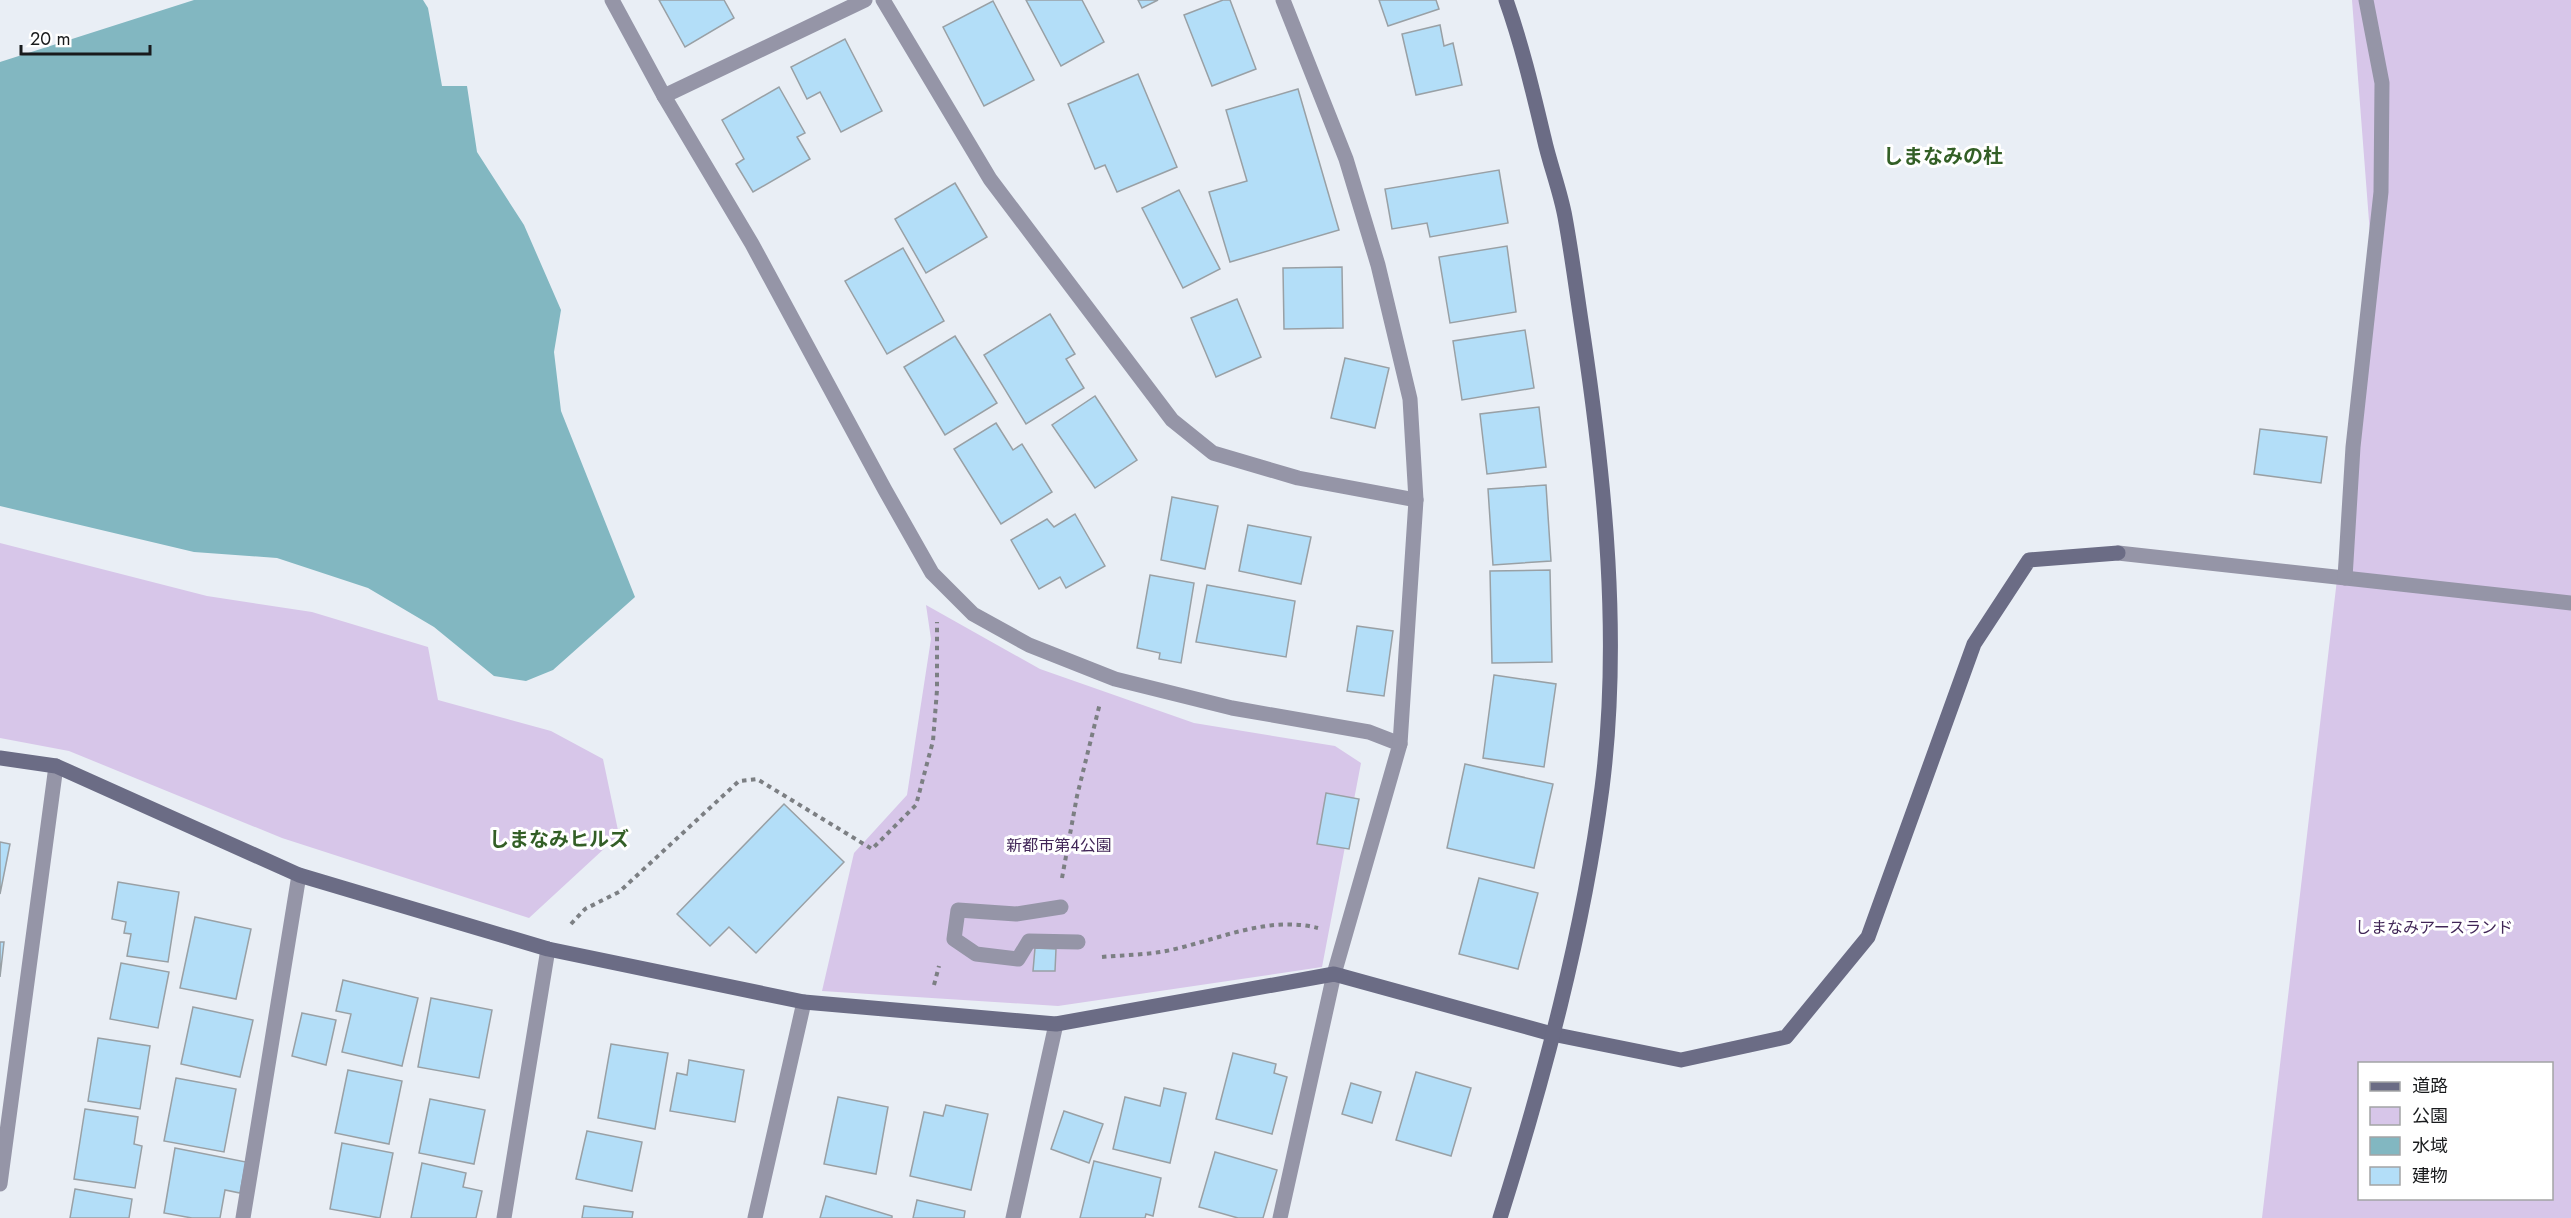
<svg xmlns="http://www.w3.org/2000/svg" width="2571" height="1218" font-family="Jost,'Noto Sans JP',sans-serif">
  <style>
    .green { fill: #d7c6e9; fill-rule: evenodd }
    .water { fill: #82b7c1 }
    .building { fill: #b3def8; stroke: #99a0a5; stroke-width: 1.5 }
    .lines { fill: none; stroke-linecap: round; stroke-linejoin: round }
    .path { stroke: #7c7f83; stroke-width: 4; stroke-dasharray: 4.5 4.5; stroke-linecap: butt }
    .street { stroke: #9595a7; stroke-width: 15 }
    .secondary { stroke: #6b6c85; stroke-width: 15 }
    .labels { text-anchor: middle; stroke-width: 6; stroke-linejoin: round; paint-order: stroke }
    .park-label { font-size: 16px; fill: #412657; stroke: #fff }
    .quarter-label { font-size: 20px; font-weight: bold; fill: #335f26; stroke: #fff }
  </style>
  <rect width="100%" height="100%" fill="#e9eef5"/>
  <g class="green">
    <path d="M2352,0H2571V1218H2262L2373,273ZM2360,1064H2552V1198H2360Z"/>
    <path d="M0,543L207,596L312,612L428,647L438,700L551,731L603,759L619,835L529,918L282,838L69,751L0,738Z"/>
    <path d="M926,605L1040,669L1194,723L1335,746L1361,763L1322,967L1058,1006L822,991L854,853L907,795L931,639Z"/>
  </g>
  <path class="water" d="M194,0H423L428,8L442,86H467L477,152L524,225L561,310L554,352L561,411L635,597L553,670L526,681L494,676L434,627L368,588L277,558L194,552L0,506V62Z"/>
  <g class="building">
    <path d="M659,0H724L734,18L685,47Z"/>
    <path d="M1026,0H1082L1104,42L1061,66Z"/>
    <path d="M1138,0H1158L1142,8Z"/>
    <path d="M1223,0H1230L1256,69L1212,86L1184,15Z"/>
    <path d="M1379,0H1436L1439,9L1388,26Z"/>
    <path d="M993,1L1034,80L984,106L943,27Z"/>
    <path d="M1440,25L1444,46L1453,43L1462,85L1416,95L1402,34Z"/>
    <path d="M845,39L882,111L841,132L820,92L807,99L791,67Z"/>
    <path d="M1138,74L1177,167L1117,192L1105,165L1095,169L1068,104Z"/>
    <path d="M779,87L805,133L797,137L810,159L753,192L736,164L744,159L722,120Z"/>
    <path d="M1298,89L1339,230L1230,262L1209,192L1247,181L1226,110Z"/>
    <path d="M1499,170L1508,223L1430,237L1427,223L1392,229L1385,189Z"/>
    <path d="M955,183L987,237L926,273L895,219Z"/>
    <path d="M1179,190L1220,269L1183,288L1142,208Z"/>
    <path d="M1507,246L1516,312L1450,323L1439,257Z"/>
    <path d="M903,248L944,321L887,354L845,281Z"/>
    <path d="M1342,267L1343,328L1284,329L1283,268Z"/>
    <path d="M1237,299L1261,357L1216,377L1191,318Z"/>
    <path d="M1050,314L1075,354L1066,359L1084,388L1026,424L984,355Z"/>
    <path d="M1525,330L1534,388L1462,400L1453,341Z"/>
    <path d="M955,336L997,403L945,435L904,367Z"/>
    <path d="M1345,358L1389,368L1375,428L1331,418Z"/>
    <path d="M1095,396L1137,460L1095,488L1052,425Z"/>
    <path d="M1539,407L1546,467L1487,474L1480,414Z"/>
    <path d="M996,423L1013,450L1022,444L1052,492L1001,524L954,449Z"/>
    <path d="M2260,429L2327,437L2321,483L2254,474Z"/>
    <path d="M1546,485L1551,561L1493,565L1488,489Z"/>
    <path d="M1172,497L1218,506L1205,569L1161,560Z"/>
    <path d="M1075,514L1105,566L1066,588L1060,577L1039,589L1011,540L1047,519L1054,527Z"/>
    <path d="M1248,525L1311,537L1301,584L1239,571Z"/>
    <path d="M1550,570L1552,662L1492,663L1490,571Z"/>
    <path d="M1150,575L1194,583L1181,663L1159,659L1160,653L1137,648Z"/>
    <path d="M1207,585L1295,601L1286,657L1196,642Z"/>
    <path d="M1357,626L1393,631L1384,696L1347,691Z"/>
    <path d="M1494,675L1556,684L1544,767L1483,758Z"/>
    <path d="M1465,764L1553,784L1534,868L1447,848Z"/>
    <path d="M1326,793L1359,799L1349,849L1317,844Z"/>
    <path d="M784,804L844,862L756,953L729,927L710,946L677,914Z"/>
    <path d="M0,842L10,844L0,894Z"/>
    <path d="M1479,878L1538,893L1518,969L1459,954Z"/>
    <path d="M118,882L179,892L168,962L127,956L131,934L124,933L126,922L112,919Z"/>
    <path d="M195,917L251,929L236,999L180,988Z"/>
    <path d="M0,942H4L0,977Z"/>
    <path d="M1035,948L1056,949L1055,971H1033Z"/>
    <path d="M121,963L169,972L158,1028L110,1019Z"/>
    <path d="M343,980L418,998L402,1066L342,1052L351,1014L336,1011Z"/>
    <path d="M431,998L492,1010L479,1078L418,1067Z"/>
    <path d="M193,1007L253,1020L240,1077L181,1064Z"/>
    <path d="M302,1013L336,1020L326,1065L292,1056Z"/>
    <path d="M98,1038L150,1046L140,1109L88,1101Z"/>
    <path d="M611,1044L668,1053L655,1129L598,1118Z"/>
    <path d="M1233,1053L1276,1064L1274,1073L1287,1077L1272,1134L1216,1119Z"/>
    <path d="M689,1060L744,1070L735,1122L670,1111L677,1073L687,1075Z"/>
    <path d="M348,1070L402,1081L389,1144L335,1133Z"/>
    <path d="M1416,1072L1471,1088L1451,1156L1396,1140Z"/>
    <path d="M176,1078L236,1089L224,1152L164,1141Z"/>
    <path d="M1351,1083L1381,1092L1372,1123L1342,1114Z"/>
    <path d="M1164,1088L1186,1093L1170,1163L1113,1149L1125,1097L1160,1106Z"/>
    <path d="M838,1097L888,1107L876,1174L824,1164Z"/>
    <path d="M430,1099L485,1110L474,1164L419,1153Z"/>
    <path d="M946,1105L988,1114L971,1190L910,1176L924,1112L943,1116Z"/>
    <path d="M85,1109L138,1117L134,1144L142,1146L135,1188L74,1179Z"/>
    <path d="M1064,1111L1103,1124L1089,1163L1051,1149Z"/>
    <path d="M587,1131L642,1142L632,1191L576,1179Z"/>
    <path d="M342,1143L393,1153L380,1218L330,1209Z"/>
    <path d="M175,1148L246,1162L240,1193L225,1190L220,1218H192L164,1213Z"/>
    <path d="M1215,1152L1277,1170L1263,1218H1238L1199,1207Z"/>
    <path d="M1094,1161L1161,1178L1153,1216L1146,1214L1145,1218H1080Z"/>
    <path d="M422,1163L466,1173L463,1187L482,1191L476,1218H411Z"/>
    <path d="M75,1189L132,1199L129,1218H70Z"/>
    <path d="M826,1196L892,1216V1218H820Z"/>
    <path d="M917,1200L965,1211L964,1218H913Z"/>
    <path d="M584,1206L633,1212L632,1218H582Z"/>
  </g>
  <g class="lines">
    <g class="path">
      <path d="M1062,878L1077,796L1100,703"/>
      <path d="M571,924L585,909L619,892L739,781L757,779L872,849L916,805L933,741L937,690V622"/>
      <path d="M1102,957C1123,955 1145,955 1166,951C1216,941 1266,915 1318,928"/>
      <path d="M934,985L939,966"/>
    </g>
    <g class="street">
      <path d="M612,0L664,96L752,244L885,490L932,573L973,614L1029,645L1115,679L1232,708L1369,732L1400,744L1334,974L1280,1218"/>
      <path d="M883,0L990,179L1172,420L1213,453L1298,478L1416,500"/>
      <path d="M1283,0L1346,159L1378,265L1410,399L1416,500L1400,744"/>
      <path d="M664,96L865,0"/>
      <path d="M2118,553L2571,603"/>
      <path d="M2345,578L2353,447L2381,192L2382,83L2366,0"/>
      <path d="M1061,907L1016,914L958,910L954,939L976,954L1018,959L1029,941L1078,942"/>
      <path d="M0,1184L56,766"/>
      <path d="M243,1218L299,875"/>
      <path d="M504,1218L548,949"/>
      <path d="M755,1218L804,1002"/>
      <path d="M1013,1218L1056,1024"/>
    </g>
    <g class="secondary">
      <path d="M0,758L56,766L299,875L548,949L804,1002L1056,1024L1334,974L1552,1034L1681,1060L1786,1037L1868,937L1974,644L2029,560L2118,553"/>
      <path d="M1500,1218C1544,1078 1583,933 1602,788C1621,639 1605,481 1583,334C1577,295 1572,255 1565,217C1560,190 1550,165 1544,138C1533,92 1522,45 1506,0"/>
    </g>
  </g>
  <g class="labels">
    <g class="park-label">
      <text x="1059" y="851">新都市第4公園</text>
      <text x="2434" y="933">しまなみアースランド</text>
    </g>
    <g class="quarter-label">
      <text x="1943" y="163">しまなみの杜</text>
      <text x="559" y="846">しまなみヒルズ</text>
    </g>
  </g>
  <rect x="2358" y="1062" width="195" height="138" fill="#ffffff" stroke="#a3a4a5" stroke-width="1.5"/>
  <rect x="2370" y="1082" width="30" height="9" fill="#6b6c85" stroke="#a3a4a5" stroke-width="1.5"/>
  <text x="2412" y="1092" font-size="18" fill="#191b1d">道路</text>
  <rect x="2370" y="1107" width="30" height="18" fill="#d7c6e9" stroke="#a3a4a5" stroke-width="1.5"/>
  <text x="2412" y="1122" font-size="18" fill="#191b1d">公園</text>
  <rect x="2370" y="1137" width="30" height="18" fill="#82b7c1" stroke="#a3a4a5" stroke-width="1.5"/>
  <text x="2412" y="1152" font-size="18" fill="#191b1d">水域</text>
  <rect x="2370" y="1167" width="30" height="18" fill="#b3def8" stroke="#a3a4a5" stroke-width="1.5"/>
  <text x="2412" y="1182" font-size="18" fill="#191b1d">建物</text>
  <path d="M21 45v9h129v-9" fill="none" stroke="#191b1d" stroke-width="3"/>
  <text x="30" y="45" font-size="18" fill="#191b1d" stroke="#ffffff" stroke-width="4.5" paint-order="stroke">20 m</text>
</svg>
